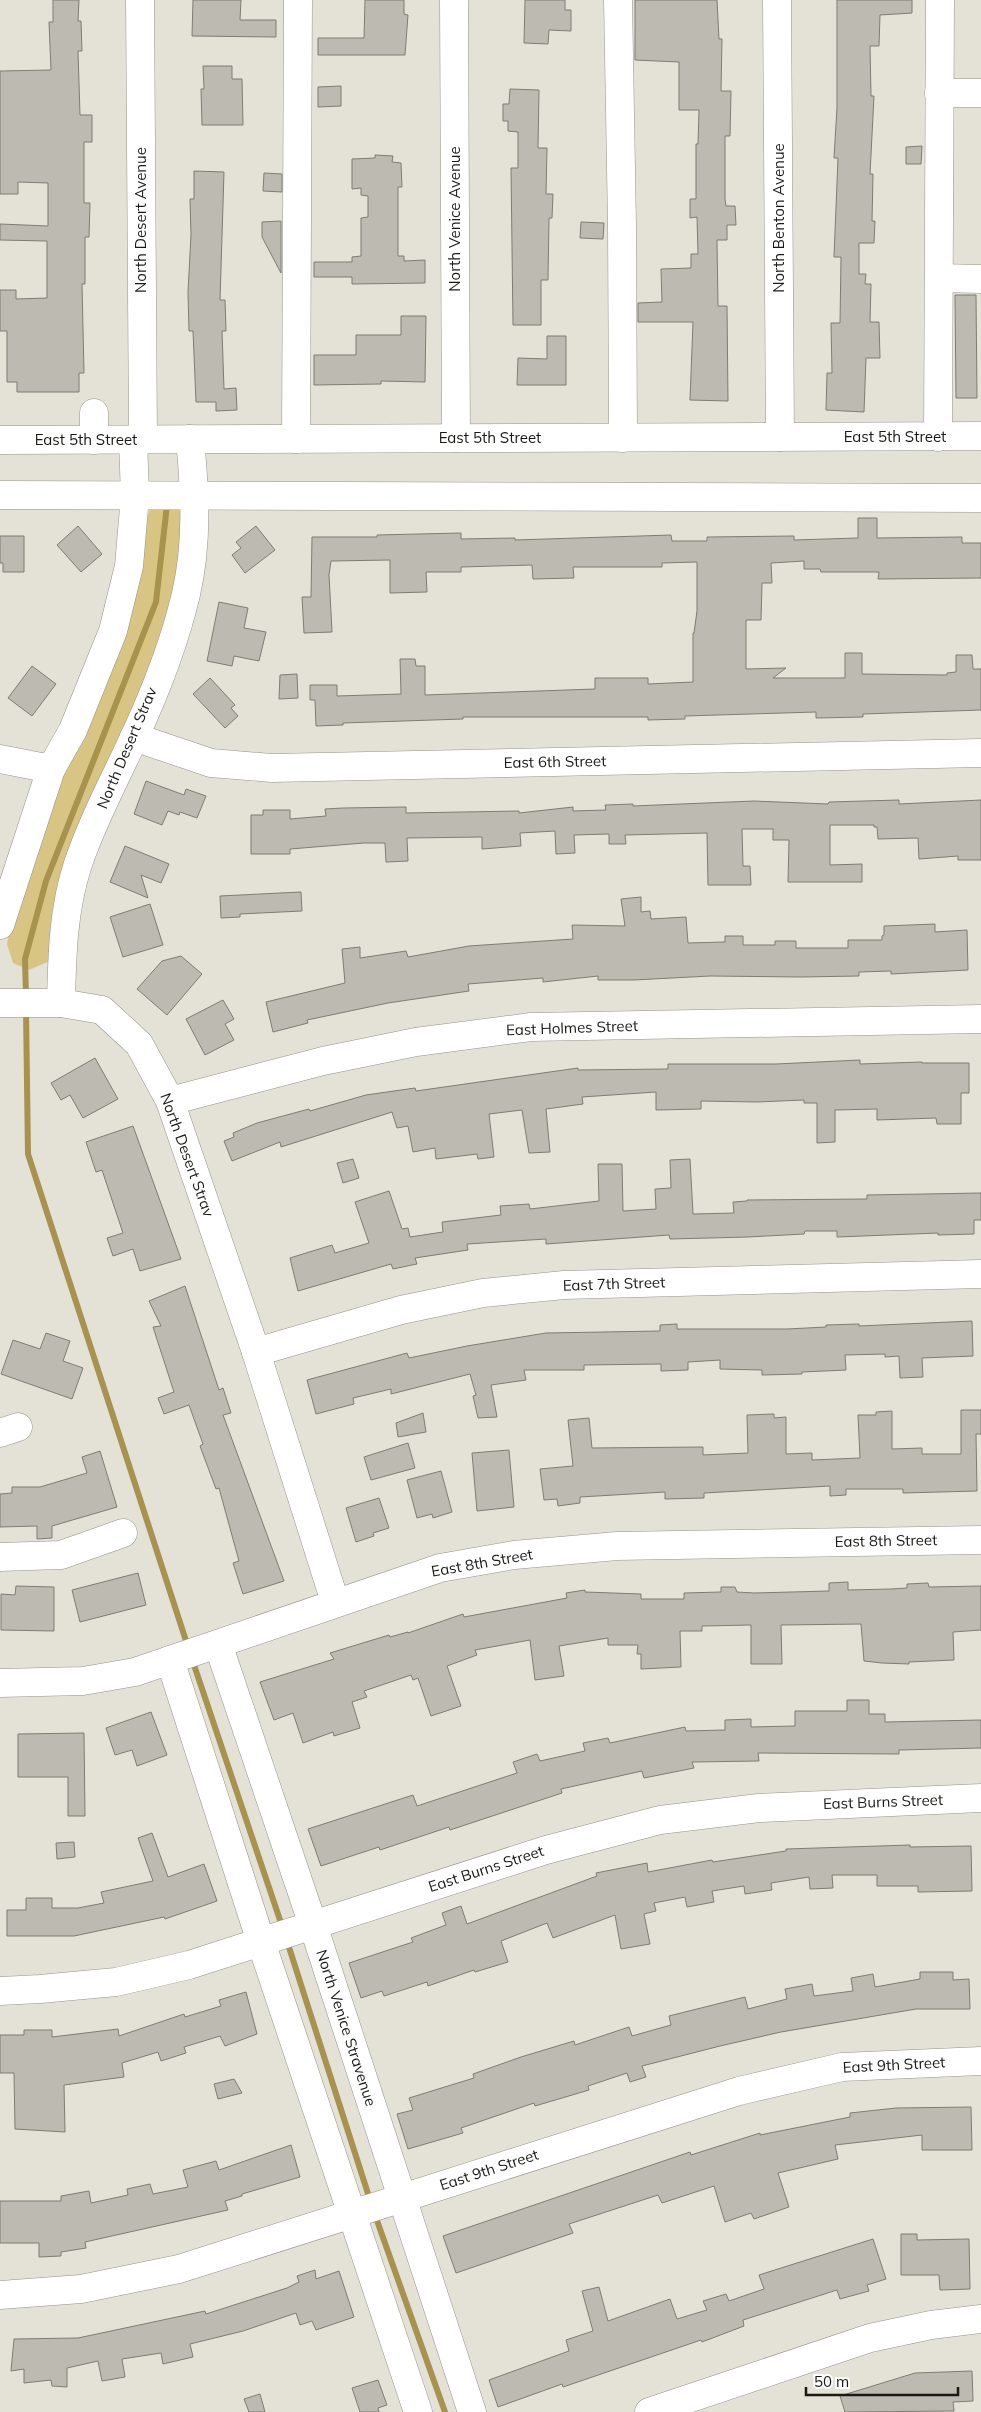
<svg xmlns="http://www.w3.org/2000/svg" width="981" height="2412" font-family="Mulish,sans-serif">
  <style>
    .green { fill: #d9c583 }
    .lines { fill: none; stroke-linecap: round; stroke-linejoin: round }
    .stream { stroke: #a7934e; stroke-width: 6 }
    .building { fill: #bdbab1; stroke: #7f7c73 }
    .minor-casing { stroke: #96938a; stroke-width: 29 }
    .minor { stroke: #fff; stroke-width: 28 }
    .labels { text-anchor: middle; stroke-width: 5; stroke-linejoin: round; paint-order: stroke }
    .street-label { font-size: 15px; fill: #1a1916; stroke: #fff }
  </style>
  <rect width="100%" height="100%" fill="#e4e1d7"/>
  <path class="green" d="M152,504L183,508V538L173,605L52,960L29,970L13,963L7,944L19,885Z"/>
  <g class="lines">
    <g class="stream">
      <path d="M26,997L25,959L46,881L156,602L167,505"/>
      <path d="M26,1010L28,1154L188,1647"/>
      <path d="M192,1659L283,1929"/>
      <path d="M287,1941L371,2203"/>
      <path d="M375,2215L445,2412"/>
    </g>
  </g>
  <g class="building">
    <path d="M53,0H79L78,21H81L82,51H78L80,115H92V142H84V203H90L89,237H85V284H82L84,373H79V392H17V382H7V331H0V290H16V299L47,298V241L0,240V224L48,226V183L18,182V194H0V71L51,70L49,22H53Z"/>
    <path d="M193,0H241L240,20H276V37L192,36Z"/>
    <path d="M365,0H404V14L408,15L405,55H318V38H364Z"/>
    <path d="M525,0H565V10H571V31L549,30L548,44L524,43Z"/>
    <path d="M635,0H717L719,39H722L721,91H731L730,136H725V199L726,206H735L736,225H727V240H717L718,306H727L728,401L690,400L693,322H638V303L662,302L661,269L691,268V254H698L697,217L690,218V199H696V144H698L699,110H679V62L635,60Z"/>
    <path d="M837,0H912V13L880,15L879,46H870L871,96H874L870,174H873L872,221H875L874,243H859V274H866L865,284H871L870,322H879L880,358H866L864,412L826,410L827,373H832L831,323H840L841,257H834L838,158H834L837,108Z"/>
    <path d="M203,66H232V79H242L243,125H202L201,89H204Z"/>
    <path d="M341,86V106L318,107V87Z"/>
    <path d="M510,89L539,90L538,148H547L546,194H553L552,218H549L548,280H541V325H513L511,168H518V132L508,131V121H503V104H509Z"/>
    <path d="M922,146L921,164H906V147Z"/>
    <path d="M375,155L393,156L392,162L401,163L402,187H398V256H404V261L425,260V283L352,284V277H314V262H352V257L361,256V218L368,217V196L361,195V188L352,189V159L375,158Z"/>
    <path d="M194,171L224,172L220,300H225L226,331H222L224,389L236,388L237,410L216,411V402H196L193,331H189L188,292L191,235L190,199H194Z"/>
    <path d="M264,173L282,174V192L263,191Z"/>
    <path d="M281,221V273L262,237V222Z"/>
    <path d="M581,222L604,223L603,239L580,238Z"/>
    <path d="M955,295H976L977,398H956Z"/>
    <path d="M401,316H426L425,382L381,381V384L314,385V355H356V335H401Z"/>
    <path d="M547,336H566V385H517L518,358L547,359Z"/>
    <path d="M858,518H877V538L962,537V543H981V578L878,579L879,572H821L820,569H804V561L771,563L772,583H762L761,620H746V669L786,668L773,678H845V653H862V674L947,675V673L956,672V655H972L973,669H981V710L863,714V717L816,718V712L685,716V719L648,720V717H463V719L343,723V725L316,726L315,700H310V685H337V696L401,694L400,659H415L416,666H425V695L595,689V678H648V684L693,682V633H694L697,611V562L662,563V567H573L574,578L533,579L532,565L461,567V572H426L427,592L390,593V560L331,561L329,575L332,632L304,633L302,597H311L312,537H377V535L461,533V539L515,538V540L671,535L672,541H707V537L794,536V540L858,538Z"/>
    <path d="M78,526L102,554L81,572L57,545Z"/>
    <path d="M256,526L275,550L245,573L232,555L241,548L236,542Z"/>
    <path d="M0,536H24V572H3V563H0Z"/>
    <path d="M219,602L248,608L244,628L266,632L259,661L234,656L232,666L207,661Z"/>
    <path d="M32,666L56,684L32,716L8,698Z"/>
    <path d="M297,674L298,698L279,699L280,675Z"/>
    <path d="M210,678L235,705L231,708L238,716L225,728L193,694Z"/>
    <path d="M146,781L184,795L186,789L206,796L197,818L180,812L179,815L168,811L162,825L134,814Z"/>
    <path d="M899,800V804L981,800V860H958V856L919,859L918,838L878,839L877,827H874V825H830V865L862,864V882H788L789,840H773V829H742L743,866H750L751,885H708L707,833L625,835L626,844H609V834L574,835L575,853L556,854L555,831L520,833L521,846L482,849V837L407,838L408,861L386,862L385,843H364L290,849V854H251V815H263V810H290V819L326,816L325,809L343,808L406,807V813L519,811V813L573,807V811L606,810L605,805L633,804V806L754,801L828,804L829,802Z"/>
    <path d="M125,846L169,864L161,883L141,875L148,898L110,882Z"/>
    <path d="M301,892L302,911L240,914V917L221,918L220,896Z"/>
    <path d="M641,897V912L650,911L651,919L686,917L688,943L725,942V936H743V945H775V941H796V948H848V940H882V936L884,935V926L935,924V932L967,930L968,970L891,974V971L859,972V976L801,977L710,976L634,980H598V976L543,982V978L468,984L469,991L388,1003L307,1020L308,1023L273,1032L266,1002L345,983L342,949L360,947V958L406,951L408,957L469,946L573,939L572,925L625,926L621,899Z"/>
    <path d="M150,904L163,945L123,957L110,917Z"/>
    <path d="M181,956L202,974L167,1015L137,989L162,961Z"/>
    <path d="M223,1000L234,1019L225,1024L234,1040L205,1055L186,1019Z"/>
    <path d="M95,1058L118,1099L83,1118L70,1095L61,1100L51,1083Z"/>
    <path d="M860,1060V1064L922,1062V1063H969V1093H961V1124H937L936,1118L877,1120V1109L835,1110V1142L817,1143V1103H804V1100L757,1102L701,1101V1109L656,1110V1092L582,1097L583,1104L546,1109L550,1152L529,1153L522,1110L489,1114L494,1157L478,1159L477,1154L436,1159L435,1148L413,1152L408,1126L397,1128L392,1112L281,1147L280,1142L232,1161L224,1141L234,1137L233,1133L257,1123L309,1109L310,1111L366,1095L415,1088L416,1091L578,1068V1070L668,1069V1064H776Z"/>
    <path d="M133,1126L181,1259L140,1271L133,1249L113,1256L107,1238L123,1233L102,1170L96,1172L86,1142Z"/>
    <path d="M353,1159L359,1178L343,1183L337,1163Z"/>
    <path d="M690,1159L693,1214L734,1213L733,1202L747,1201V1200L867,1199V1195L981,1193V1220H974V1234L938,1235V1233L837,1237V1231H805L804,1234L748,1237L670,1239L669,1235L546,1244V1239L467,1244L468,1250L415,1258L417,1264L393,1269L391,1264L298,1291L290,1258L332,1245L335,1253L369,1243L355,1202L389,1191L402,1229L408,1228L410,1237L443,1232L442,1222L501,1215L500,1206L529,1204L530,1209L599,1201L598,1164H622L623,1211L656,1209L655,1189L671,1188L670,1160Z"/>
    <path d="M185,1286L219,1390L223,1388L231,1413L223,1415L284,1581L243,1594L233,1563L239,1561L219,1488L216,1489L200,1446L203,1444L189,1405L164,1414L158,1398L174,1392L153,1327L161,1326L149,1301Z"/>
    <path d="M972,1321L973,1356L922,1358L923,1377L900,1378L899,1356L885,1357V1354L845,1355L846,1370L802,1372V1374L762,1375V1370L720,1369V1360L688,1362V1370L661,1371V1364L584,1365V1370H524L526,1380L491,1385L497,1417L478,1418L473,1396L476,1395L470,1374L391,1394V1389L353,1398L354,1404L316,1414L307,1380L407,1353L409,1358L467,1346L546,1333L660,1331V1325L677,1324V1329H787L826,1327V1325L859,1324V1326Z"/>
    <path d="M46,1333L70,1341L63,1361L83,1368L72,1399L1,1374L13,1340L40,1349Z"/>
    <path d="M961,1410H981V1434H976L977,1491L903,1493V1489H846V1495L830,1496V1486L704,1493V1498L665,1499V1492L580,1497V1503L558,1506L557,1499L544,1500L540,1469L573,1466L568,1420L589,1418L592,1448L703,1447V1455L748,1453L747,1415L774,1414V1418L786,1417V1454L812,1453V1460L860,1458L858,1415H876V1412L892,1411V1449L922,1448V1454H961Z"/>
    <path d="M423,1413L426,1432L398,1437L396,1423Z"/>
    <path d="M408,1443L415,1468L371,1480L364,1457Z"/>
    <path d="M509,1450L514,1507L477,1511L472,1453Z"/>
    <path d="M100,1451L117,1507L52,1526V1538L37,1539V1526L0,1527V1494L12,1493V1487H40L87,1473L82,1457Z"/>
    <path d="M441,1471L452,1512L433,1518L432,1514L417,1518L407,1480Z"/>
    <path d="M379,1498L389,1528L373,1533L374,1536L356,1542L346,1508Z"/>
    <path d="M138,1573L146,1605L80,1622L72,1590Z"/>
    <path d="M848,1582V1590L891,1589L907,1588V1584L928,1583L929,1587L981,1586V1630L953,1632L954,1660L909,1662V1664L882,1663L864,1661L861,1624L781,1625L782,1664H751V1625L702,1626V1631H680L681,1667L641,1669V1654H637L638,1645H608V1638L559,1646L564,1676L535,1680L530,1640L475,1650L477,1655L447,1666L461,1706L431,1716L418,1678L413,1680L411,1675L364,1691L367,1697L352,1702L360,1728L334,1736L333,1732L303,1743L293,1713L274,1720L260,1682L334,1659L330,1653L389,1635L390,1637L408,1632V1633L463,1614L464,1617L567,1598L566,1593L585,1590V1592L641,1594V1599H684V1593L721,1592V1587H735L737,1592L754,1593L829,1591V1583Z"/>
    <path d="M16,1586L54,1587V1631L1,1630V1594L15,1595Z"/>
    <path d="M847,1700H869V1714H885V1722L981,1720V1748L899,1750V1754L758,1753L759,1761L692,1762L694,1768L644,1778L642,1771L561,1789L562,1793L450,1830L449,1827L380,1850L379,1847L321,1866L308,1829L413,1795L417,1806L517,1773L513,1762L537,1754L540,1761L585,1751L583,1743L608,1738L610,1743L685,1727L686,1731L725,1730V1720L751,1719V1727L795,1726V1711H847Z"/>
    <path d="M151,1712L167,1755L137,1766L132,1750L115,1755L106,1728Z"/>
    <path d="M84,1733L85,1816H68V1777H18V1734Z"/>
    <path d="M152,1833L168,1877L204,1864L217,1901L165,1919L164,1917L74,1936H7V1910H26V1898H52V1908H78L104,1903L101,1892L153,1881L138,1838Z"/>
    <path d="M74,1842L75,1857L57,1859L56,1843Z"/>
    <path d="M910,1845V1847L971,1846L972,1891L918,1892V1886H877V1875H832L833,1888L810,1889L809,1877L771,1883L772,1890L745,1894L744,1886L712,1891L714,1902L687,1907L685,1897L654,1903L656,1911L644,1914L650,1944L621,1949L615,1915L553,1938L547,1923L501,1941L508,1962L475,1972L474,1970L428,1986L427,1982L384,1996L382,1991L361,1998L349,1963L413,1942L411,1938L446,1925L442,1913L461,1906L467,1924L597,1876L596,1873L647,1863L648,1872L712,1860L713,1862L786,1851V1849Z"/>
    <path d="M920,1972H953V1980L969,1979L970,2009H916L781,2032L720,2046L642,2066L646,2077L630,2082L627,2073L588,2086L589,2090L535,2106L534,2103L461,2128L463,2133L408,2149L397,2114L413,2110L409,2098L474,2078L473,2074L521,2057L574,2041L575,2045L629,2027L632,2036L671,2025L669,2016L745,1997L748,2009L787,1999L785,1989L812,1984L814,1996L853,1991L851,1978L873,1974L875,1987L920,1979Z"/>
    <path d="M246,1992L257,2034L225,2046L220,2036L184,2047L186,2053L161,2061L158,2052L122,2063L124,2077L64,2085L65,2132L15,2129L14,2073H0V2035H24V2030H52V2037L118,2029L119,2036L184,2014L185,2017L221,2006L219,2000Z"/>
    <path d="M234,2079L242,2093L218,2099L214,2084Z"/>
    <path d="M971,2107L972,2150H922V2135L835,2145L838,2159L778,2173L789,2207L754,2219L751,2213L725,2222L714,2186L662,2203L658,2195L569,2224L573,2233L456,2273L443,2236L690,2152L691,2155L760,2133V2135L850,2117V2113L896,2108Z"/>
    <path d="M291,2145L300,2177L242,2194V2196L225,2201L228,2210L85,2242L86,2248L61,2252V2256L39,2257V2243H0V2201H61V2196L89,2191L91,2203L128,2195L127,2189L150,2184L153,2194L188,2187L183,2170L216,2161L219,2170Z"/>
    <path d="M901,2234H917V2240L969,2239L970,2289L940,2290L939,2275H901Z"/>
    <path d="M873,2239L886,2279L867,2285L869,2291L840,2299L837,2290L743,2320L744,2326L702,2342L701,2340L563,2387L562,2384L498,2407L489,2380L569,2351L566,2340L593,2331L582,2291L599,2287L608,2321L670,2299L677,2319L707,2310L703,2301L726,2294L729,2301L764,2289L759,2275Z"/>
    <path d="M315,2270L316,2279L339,2271L354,2317L316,2330L312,2321L300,2325L296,2313L243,2331L190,2344L193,2357L163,2364L161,2353L122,2359L125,2377L102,2381L98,2361L67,2368V2387L52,2386L51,2380L24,2383V2369L11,2371L14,2339L78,2338L205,2311L206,2314L287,2288L299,2282L297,2276Z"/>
    <path d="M972,2371L973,2401L953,2402L954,2411L845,2412L840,2396L915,2373Z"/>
    <path d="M378,2380L387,2405L378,2408L379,2412H360L352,2388Z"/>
    <path d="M260,2394L265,2412H249L244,2399Z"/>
  </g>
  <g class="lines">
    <defs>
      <g id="minor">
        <path d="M140,0L143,439"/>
        <path d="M454,0L456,438"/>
        <path d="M618,0L622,225L623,438"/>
        <path d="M777,0L780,437"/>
        <path d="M939,93H981"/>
        <path d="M939,278L981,279"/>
        <path d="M94,413V440"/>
        <path d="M938,437L940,0"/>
        <path d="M296,439L298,0"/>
        <path d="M0,440L981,436"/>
        <path d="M0,495L981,498"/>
        <path d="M134,737L211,763L272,768L981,753"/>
        <path d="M0,759L51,769"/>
        <path d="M0,925L51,769L73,730L113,631L129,566L135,496L133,440"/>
        <path d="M0,1003H61L102,1010L139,1044L170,1101L256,1352L335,1602"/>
        <path d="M61,1003C62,956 63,909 78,864C92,822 114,781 133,740C154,695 175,641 186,594C198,542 195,492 190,439"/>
        <path d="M170,1101L323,1061L416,1042L531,1027L981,1019"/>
        <path d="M256,1352L401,1310L483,1293L564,1285L981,1274"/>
        <path d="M0,1433L18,1427"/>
        <path d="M0,1557L61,1555L123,1533"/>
        <path d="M218,1644L313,1925L472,2412"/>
        <path d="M170,1660L261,1942L418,2412"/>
        <path d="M0,1683L83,1681L135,1672L440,1568L514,1555L617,1546L981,1540"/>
        <path d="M0,1991L40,1989L116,1982L189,1965L546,1850L660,1820L759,1808L981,1798"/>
        <path d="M0,2295L81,2289L179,2269L739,2091L842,2067L981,2061"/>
        <path d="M649,2412L870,2338L931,2325L981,2319"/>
      </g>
    </defs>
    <use href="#minor" class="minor-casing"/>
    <use href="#minor" class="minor"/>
  </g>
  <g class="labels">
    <g class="street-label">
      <text transform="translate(779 218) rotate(-90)" y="5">North Benton Avenue</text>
      <text transform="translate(455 219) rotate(-90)" y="5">North Venice Avenue</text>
      <text transform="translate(141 220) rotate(-90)" y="5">North Desert Avenue</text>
      <text x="895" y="442">East 5th Street</text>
      <text x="490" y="443">East 5th Street</text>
      <text x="86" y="445">East 5th Street</text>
      <text transform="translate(127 748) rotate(-67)" y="5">North Desert Strav</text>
      <text transform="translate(555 762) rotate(-1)" y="5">East 6th Street</text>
      <text transform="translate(572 1028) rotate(-2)" y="5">East Holmes Street</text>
      <text transform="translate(187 1155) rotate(70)" y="5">North Desert Strav</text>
      <text transform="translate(614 1284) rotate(-2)" y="5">East 7th Street</text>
      <text transform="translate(886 1541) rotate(-1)" y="5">East 8th Street</text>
      <text transform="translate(482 1563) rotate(-10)" y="5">East 8th Street</text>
      <text transform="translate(883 1802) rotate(-2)" y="5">East Burns Street</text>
      <text transform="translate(486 1869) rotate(-18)" y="5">East Burns Street</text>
      <text transform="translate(346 2028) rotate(72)" y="5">North Venice Stravenue</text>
      <text transform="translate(894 2065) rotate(-3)" y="5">East 9th Street</text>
      <text transform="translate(489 2170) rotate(-18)" y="5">East 9th Street</text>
    </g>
  </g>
  <path d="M806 2387v8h152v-8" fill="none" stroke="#1a1916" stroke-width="2.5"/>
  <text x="814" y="2387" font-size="15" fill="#1a1916" stroke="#ffffff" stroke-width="4" paint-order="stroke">50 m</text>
</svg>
